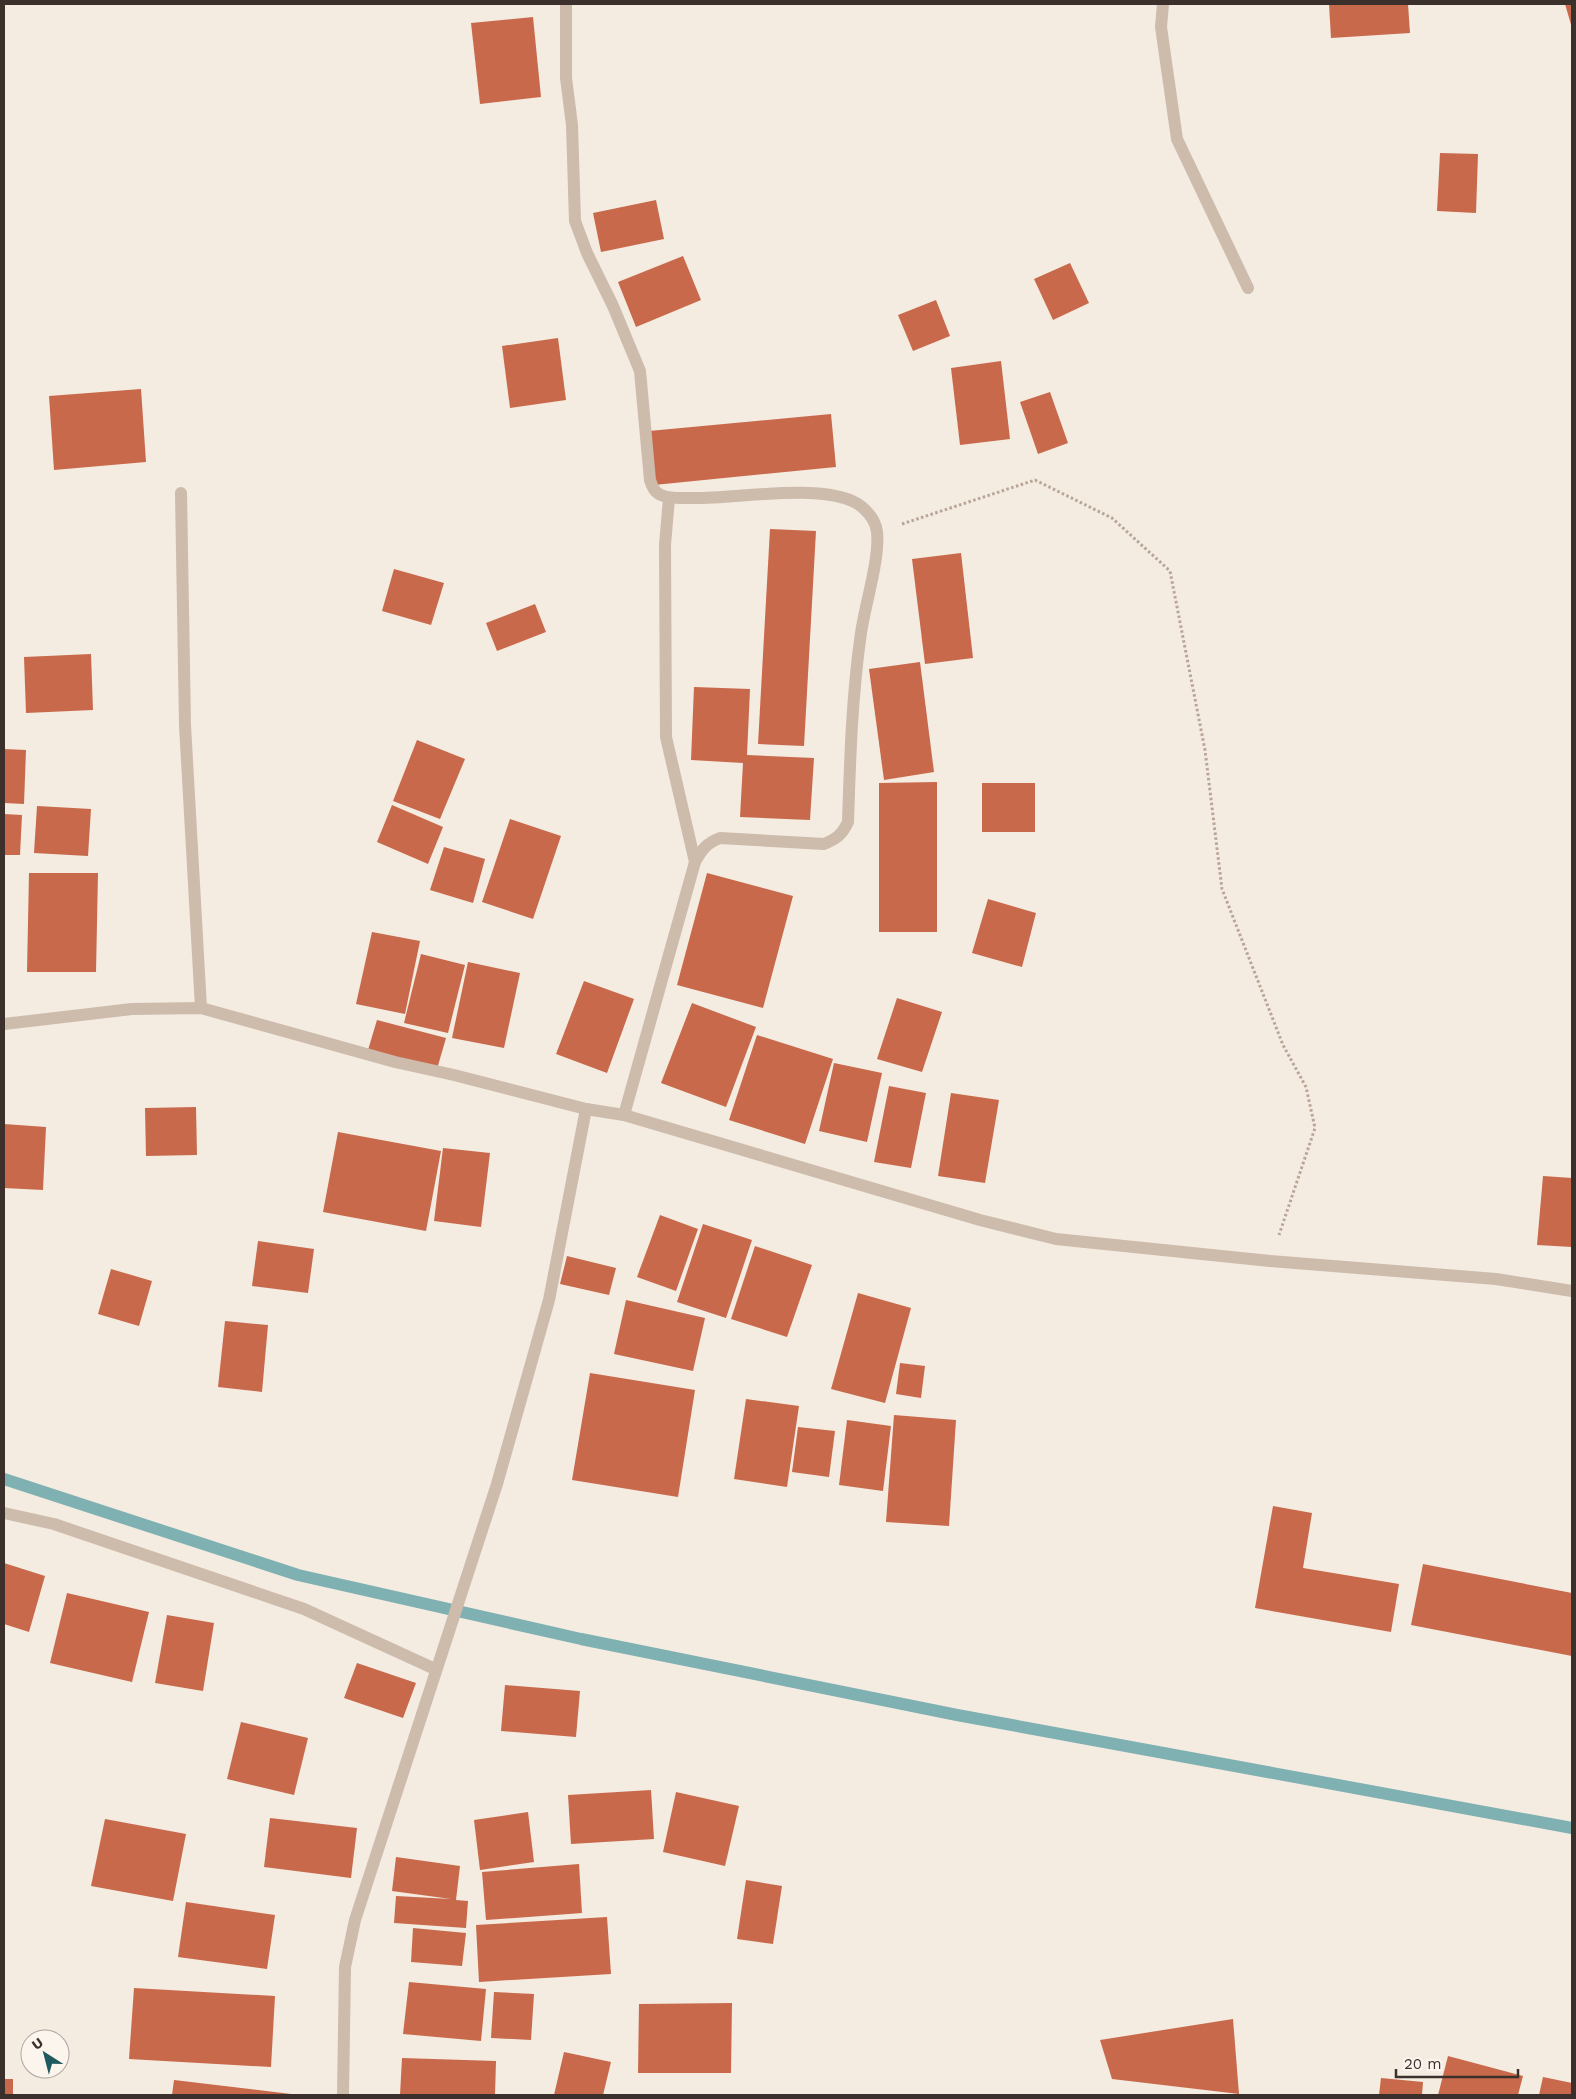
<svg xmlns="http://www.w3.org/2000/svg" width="1576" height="2099" font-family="'Work Sans',sans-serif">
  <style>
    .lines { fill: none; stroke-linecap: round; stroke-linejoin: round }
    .stream { stroke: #7fb0b2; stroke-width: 12 }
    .building { fill: #c8694b }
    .path { stroke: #b9a596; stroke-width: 3; stroke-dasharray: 2.5 2.5; stroke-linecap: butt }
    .minor { stroke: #cdbbac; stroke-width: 12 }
  </style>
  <rect width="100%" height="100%" fill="#f4ebe1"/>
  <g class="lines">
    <path class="stream" d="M4,1479L298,1575L581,1639L957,1715L1572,1828"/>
  </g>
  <g class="building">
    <path d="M1329,4H1408L1410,33L1331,38Z"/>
    <path d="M1565,4H1572V28Z"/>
    <path d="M533,17L541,97L480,104L471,23Z"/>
    <path d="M1440,153L1478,154L1476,213L1437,211Z"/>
    <path d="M656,200L664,239L601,252L593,213Z"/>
    <path d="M683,256L701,300L636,327L618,282Z"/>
    <path d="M1070,263L1089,303L1053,320L1034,279Z"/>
    <path d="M936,300L950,336L913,351L898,315Z"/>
    <path d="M558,338L566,400L510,408L502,346Z"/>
    <path d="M1001,361L1010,439L960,445L951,368Z"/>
    <path d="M141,389L146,462L54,470L49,396Z"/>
    <path d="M1050,392L1068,443L1038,454L1020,402Z"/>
    <path d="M831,414L836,467L654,485L649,431Z"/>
    <path d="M770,529L816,531L804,746L758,744Z"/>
    <path d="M961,553L973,658L925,664L912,559Z"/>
    <path d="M394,569L444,583L431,625L382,611Z"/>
    <path d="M535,604L546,632L497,651L486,623Z"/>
    <path d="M91,654L93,710L26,713L24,657Z"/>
    <path d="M920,662L934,772L884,780L869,669Z"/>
    <path d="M694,687L750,689L747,755L814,758L810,820L740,817L743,763L691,760Z"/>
    <path d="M417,740L465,759L440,819L393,801Z"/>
    <path d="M4,749L26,750L24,804L4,803Z"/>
    <path d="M937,782V932H879V783Z"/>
    <rect x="982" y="783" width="53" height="49"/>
    <path d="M392,805L443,827L428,864L377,842Z"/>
    <path d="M37,806L91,809L88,856L34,853Z"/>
    <path d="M4,814L22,815L20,855H4Z"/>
    <path d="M510,819L561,836L533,919L482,902Z"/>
    <path d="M444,847L485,859L473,903L430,890Z"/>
    <path d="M29,873H98L96,972H27Z"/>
    <path d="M707,873L793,896L763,1008L677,985Z"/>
    <path d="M988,899L1036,913L1022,967L972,953Z"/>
    <path d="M372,932L420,941L405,1014L356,1004Z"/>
    <path d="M421,954L465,965L448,1033L404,1023Z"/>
    <path d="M468,962L520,973L504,1048L452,1038Z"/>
    <path d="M584,981L634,999L607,1073L556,1054Z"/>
    <path d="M897,998L942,1012L922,1072L877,1059Z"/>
    <path d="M692,1003L756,1027L726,1107L661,1083Z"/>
    <path d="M377,1020L446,1038L437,1069L368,1050Z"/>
    <path d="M757,1035L833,1059L805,1144L729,1120Z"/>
    <path d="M834,1063L882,1073L867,1142L819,1131Z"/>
    <path d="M889,1086L926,1093L911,1168L874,1162Z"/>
    <path d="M951,1093L999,1100L985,1183L938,1176Z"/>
    <path d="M196,1107L197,1155L146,1156L145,1108Z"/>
    <path d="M4,1124L46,1127L43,1190L4,1188Z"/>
    <path d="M338,1132L441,1151L426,1231L323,1212Z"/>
    <path d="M443,1148L490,1153L481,1227L434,1221Z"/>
    <path d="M1543,1176L1572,1178V1247L1537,1245Z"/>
    <path d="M660,1215L698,1229L676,1291L637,1277Z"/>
    <path d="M703,1224L752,1240L726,1318L677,1302Z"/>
    <path d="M258,1241L314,1249L308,1293L252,1286Z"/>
    <path d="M755,1246L812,1265L787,1337L731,1319Z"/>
    <path d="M567,1256L616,1268L609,1295L560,1284Z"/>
    <path d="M111,1269L152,1281L139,1326L98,1314Z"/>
    <path d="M858,1293L911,1308L885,1403L831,1389Z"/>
    <path d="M626,1300L705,1318L693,1371L614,1354Z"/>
    <path d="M225,1321L268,1325L262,1392L218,1387Z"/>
    <path d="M900,1363L925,1366L921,1398L896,1394Z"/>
    <path d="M590,1373L695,1390L678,1497L572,1480Z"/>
    <path d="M746,1399L799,1406L787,1487L734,1479Z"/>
    <path d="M894,1415L956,1420L949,1526L886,1522Z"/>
    <path d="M847,1420L891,1426L883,1491L839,1485Z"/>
    <path d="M798,1427L835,1431L829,1477L792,1472Z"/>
    <path d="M1273,1506L1312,1513L1303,1568L1399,1584L1391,1632L1255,1608Z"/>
    <path d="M4,1563L45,1576L29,1632L4,1624Z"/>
    <path d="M1423,1564L1572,1593V1656L1411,1625Z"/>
    <path d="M67,1593L149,1612L132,1682L50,1663Z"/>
    <path d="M167,1615L214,1623L203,1691L155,1683Z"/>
    <path d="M357,1663L416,1683L403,1718L344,1698Z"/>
    <path d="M505,1685L580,1691L576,1737L501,1731Z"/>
    <path d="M241,1722L308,1738L294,1795L227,1779Z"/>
    <path d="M651,1790L654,1839L571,1844L568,1795Z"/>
    <path d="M676,1792L739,1806L725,1866L663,1852Z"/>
    <path d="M528,1812L534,1862L480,1870L474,1820Z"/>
    <path d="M270,1818L357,1828L351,1878L264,1867Z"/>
    <path d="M105,1819L186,1834L173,1901L91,1886Z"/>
    <path d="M396,1857L460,1866L456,1900L468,1901L466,1928L394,1923L396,1896L451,1899L392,1891Z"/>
    <path d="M579,1864L582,1913L486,1920L482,1872Z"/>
    <path d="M746,1880L782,1886L773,1944L737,1939Z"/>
    <path d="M186,1902L275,1915L267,1969L178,1957Z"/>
    <path d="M607,1917L611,1974L479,1982L476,1925Z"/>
    <path d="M413,1928L466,1933L462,1966L411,1962Z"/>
    <path d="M409,1982L486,1989L481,2041L403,2034Z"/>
    <path d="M134,1988L275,1996L271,2067L129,2059Z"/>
    <path d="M494,1992L534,1994L531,2040L491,2038Z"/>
    <path d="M732,2003L731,2073H638L639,2004Z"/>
    <path d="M1233,2019L1239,2094L1112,2079L1100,2040Z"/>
    <path d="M564,2052L611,2062L603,2095H554Z"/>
    <path d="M1448,2056L1523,2076L1518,2095H1438Z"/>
    <path d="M402,2058L496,2061L495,2095H400Z"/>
    <path d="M1543,2077L1572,2083V2095H1539Z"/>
    <path d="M1381,2078L1423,2082L1422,2095H1379Z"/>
    <rect x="4" y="2079" width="9" height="16"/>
    <path d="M174,2080L291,2094V2095H172Z"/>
  </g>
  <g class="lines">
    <path class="path" d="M902,524L1035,480L1112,518L1170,571L1205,750L1222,889L1283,1045L1306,1087L1315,1128L1279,1235"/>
    <g class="minor">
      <path d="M566,4V78L572,125L575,221L587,253L613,306L640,371L650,480C652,486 654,492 661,495C670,499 681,498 690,498C732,500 831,480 862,507C869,513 876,522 877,532C880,558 865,605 861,633C852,695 850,759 848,822C842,835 836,839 824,844L720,838C707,843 702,849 695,862L624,1115"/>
      <path d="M1163,4L1161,27L1177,139L1248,288"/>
      <path d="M181,493L185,725L201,1008"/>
      <path d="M669,498L665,545L666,737L695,862"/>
      <path d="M4,1024L132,1009L201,1008L395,1062L454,1075L586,1109L624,1115L980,1220L1056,1239L1270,1261L1496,1279L1572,1291"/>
      <path d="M4,1513L54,1524L304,1609L435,1669"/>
      <path d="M343,2095L345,1967L355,1920L497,1484L549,1300L586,1109"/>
    </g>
  </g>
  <rect width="1576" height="2099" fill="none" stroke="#3b302b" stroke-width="10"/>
  <g transform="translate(45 2054) rotate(324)"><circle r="24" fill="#fbf5ee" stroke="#aea6a0"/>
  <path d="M0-4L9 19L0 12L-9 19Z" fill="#1f5a5e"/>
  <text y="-8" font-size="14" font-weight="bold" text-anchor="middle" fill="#3b302b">U</text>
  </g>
  <path d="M1396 2069v8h122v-8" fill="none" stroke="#3b302b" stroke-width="2.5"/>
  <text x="1404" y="2069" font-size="15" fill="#3b302b" stroke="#fbf5ee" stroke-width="4" paint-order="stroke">20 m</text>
</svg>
